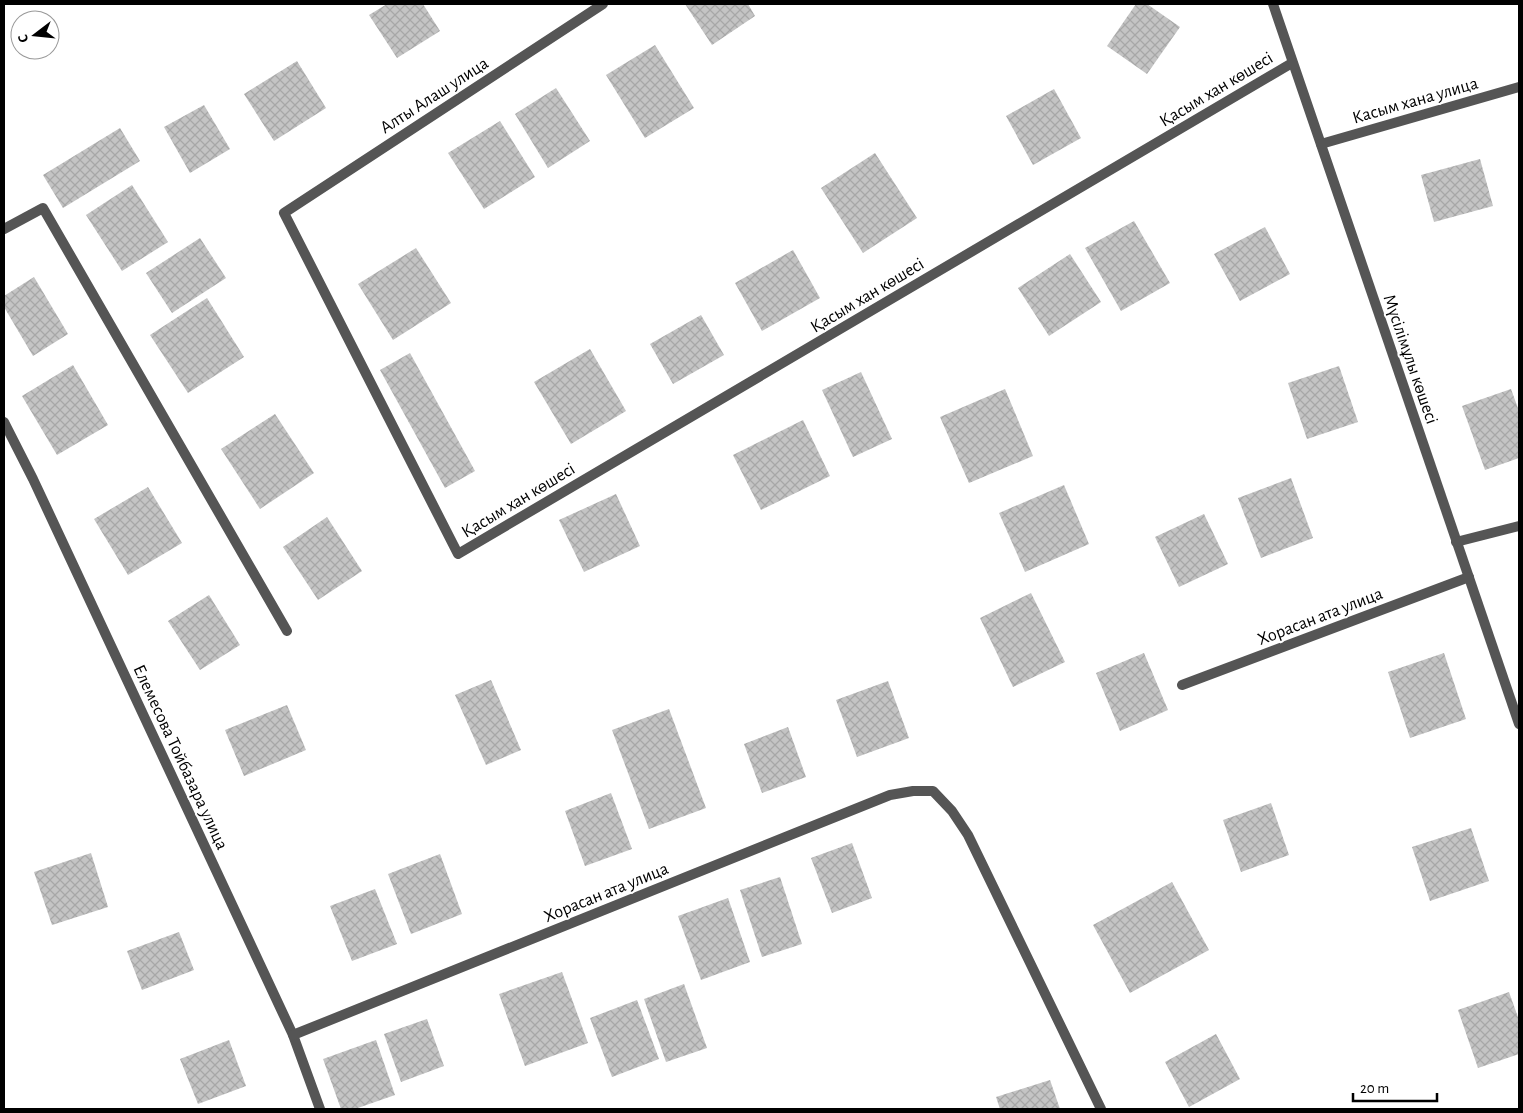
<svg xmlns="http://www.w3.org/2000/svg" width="1523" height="1113" font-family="'Alegreya Sans',sans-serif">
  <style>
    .building { fill: url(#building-cross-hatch) }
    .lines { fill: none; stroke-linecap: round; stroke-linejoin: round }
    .lane { stroke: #555; stroke-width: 10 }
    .street { stroke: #555; stroke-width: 10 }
    .labels { text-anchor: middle; stroke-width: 4; stroke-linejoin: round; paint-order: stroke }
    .street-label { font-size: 18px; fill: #000; stroke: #fff }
  </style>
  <defs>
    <pattern id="building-cross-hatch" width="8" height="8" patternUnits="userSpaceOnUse" patternTransform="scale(1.25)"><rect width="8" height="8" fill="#c4c4c4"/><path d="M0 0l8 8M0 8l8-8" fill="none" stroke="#a7a7a7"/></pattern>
  </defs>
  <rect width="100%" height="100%" fill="#fff"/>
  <g class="building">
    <path d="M387,4H423L440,31L397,58L369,15Z"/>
    <path d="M685,4H748L755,16L712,45Z"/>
    <path d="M1136,4H1147L1180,27L1147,74L1107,46Z"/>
    <path d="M655,45L694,108L645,138L606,75Z"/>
    <path d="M297,61L326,108L274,141L244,94Z"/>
    <path d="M556,88L590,141L548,168L515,114Z"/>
    <path d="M1054,89L1081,138L1033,165L1006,116Z"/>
    <path d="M204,105L230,149L190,173L164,127Z"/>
    <path d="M500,121L535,177L484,209L448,153Z"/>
    <path d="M120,128L140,161L63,208L43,175Z"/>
    <path d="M875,153L917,218L863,253L821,188Z"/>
    <path d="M1480,159L1493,206L1434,222L1421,175Z"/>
    <path d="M132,185L168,242L122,271L86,215Z"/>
    <path d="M1134,221L1170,283L1121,311L1085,248Z"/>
    <path d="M1265,227L1290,274L1240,301L1214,254Z"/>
    <path d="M200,238L226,278L172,313L146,273Z"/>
    <path d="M416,248L451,303L393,340L358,284Z"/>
    <path d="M793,250L820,298L762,331L735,283Z"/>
    <path d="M1070,254L1101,302L1049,336L1018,288Z"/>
    <path d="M34,277L68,334L33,356L4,307V296Z"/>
    <path d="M207,298L244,357L188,393L150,335Z"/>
    <path d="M701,315L724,355L673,384L650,344Z"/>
    <path d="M590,349L626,411L571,444L534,382Z"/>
    <path d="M410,353L475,471L445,488L380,370Z"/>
    <path d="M73,365L108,425L57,455L22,396Z"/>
    <path d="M1339,366L1358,422L1307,439L1288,383Z"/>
    <path d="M861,372L892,439L853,457L822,390Z"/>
    <path d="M1005,389L1033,456L969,483L940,417Z"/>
    <path d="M1511,389L1519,411V458L1485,470L1462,406Z"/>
    <path d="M275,414L314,473L260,509L221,449Z"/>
    <path d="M803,420L830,476L761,510L733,455Z"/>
    <path d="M1291,478L1313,538L1261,558L1238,498Z"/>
    <path d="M1064,485L1089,544L1025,572L999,513Z"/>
    <path d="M148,487L182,543L128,575L94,519Z"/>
    <path d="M616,494L640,546L584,572L559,520Z"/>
    <path d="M1204,514L1228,564L1179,587L1155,537Z"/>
    <path d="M327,517L362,571L318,600L283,547Z"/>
    <path d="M1031,593L1065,662L1013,687L980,618Z"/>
    <path d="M209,595L240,645L200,670L168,621Z"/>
    <path d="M1144,653L1168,710L1120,731L1096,673Z"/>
    <path d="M1444,653L1466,719L1410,738L1388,672Z"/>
    <path d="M491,680L521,750L486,765L455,695Z"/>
    <path d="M888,681L909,738L857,757L836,700Z"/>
    <path d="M287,705L306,750L244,776L225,730Z"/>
    <path d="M669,709L706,808L649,829L612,730Z"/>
    <path d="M788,727L806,777L762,793L744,744Z"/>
    <path d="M611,793L632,849L585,866L565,811Z"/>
    <path d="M1271,803L1289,855L1241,872L1223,820Z"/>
    <path d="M1471,828L1489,881L1430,901L1412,847Z"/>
    <path d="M852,843L872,898L832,913L811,858Z"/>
    <path d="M91,853L108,907L52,925L34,872Z"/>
    <path d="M440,854L462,914L411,934L388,874Z"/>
    <path d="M780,877L802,944L762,957L740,890Z"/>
    <path d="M1172,882L1209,950L1130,993L1093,925Z"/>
    <path d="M375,889L397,944L352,961L330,906Z"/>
    <path d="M728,898L750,962L701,980L678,916Z"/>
    <path d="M179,932L194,970L142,990L127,951Z"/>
    <path d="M562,972L588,1043L525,1066L499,994Z"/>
    <path d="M684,984L707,1048L666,1062L644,999Z"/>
    <path d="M1509,992L1519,1020V1054L1478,1068L1458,1010Z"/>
    <path d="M637,1000L659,1059L612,1077L590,1018Z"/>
    <path d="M427,1019L444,1066L401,1082L384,1034Z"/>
    <path d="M1216,1034L1240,1079L1189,1107L1165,1062Z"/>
    <path d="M229,1040L246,1086L198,1104L180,1059Z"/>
    <path d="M376,1040L395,1095L355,1109H341L323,1059Z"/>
    <path d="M1050,1080L1060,1109H1000L996,1097Z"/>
  </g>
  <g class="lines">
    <path class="lane" d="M4,229L43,208L287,631"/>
    <g class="street">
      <path d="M603,4L284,213L458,554L1292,63"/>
      <path d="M1273,4L1519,724"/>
      <path d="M1321,144L1519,87"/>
      <path d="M4,422L33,479L293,1035L320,1109"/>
      <path d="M1456,542L1519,526"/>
      <path d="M1182,685L1469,577"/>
      <path d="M293,1035L890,795L913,791H933L952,811L968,835L1101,1109"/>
    </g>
  </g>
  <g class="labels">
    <g class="street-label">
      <text transform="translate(1216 89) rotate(-31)" y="6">Қасым хан көшесі</text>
      <text transform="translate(434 95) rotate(-33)" y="6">Алты Алаш улица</text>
      <text transform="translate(1415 100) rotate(-16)" y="6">Касым хана улица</text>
      <text transform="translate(867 295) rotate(-31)" y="6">Қасым хан көшесі</text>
      <text transform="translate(1411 359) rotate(71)" y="6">Мүсілімұлы көшесі</text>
      <text transform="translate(518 500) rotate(-31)" y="6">Қасым хан көшесі</text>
      <text transform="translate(1320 616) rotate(-21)" y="6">Хорасан ата улица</text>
      <text transform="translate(181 757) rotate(65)" y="6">Елемесова Тойбазара улица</text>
      <text transform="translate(606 892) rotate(-22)" y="6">Хорасан ата улица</text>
    </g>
  </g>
  <rect width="1523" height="1113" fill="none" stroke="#000000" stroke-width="10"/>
  <g transform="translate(35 35) rotate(254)"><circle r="24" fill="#ffffff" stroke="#999999"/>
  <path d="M0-4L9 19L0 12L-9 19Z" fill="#000000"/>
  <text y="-8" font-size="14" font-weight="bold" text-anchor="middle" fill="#000000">С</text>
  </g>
  <path d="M1353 1093v8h84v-8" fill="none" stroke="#000000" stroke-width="2.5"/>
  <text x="1360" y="1093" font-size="15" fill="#000000" stroke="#ffffff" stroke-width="4" paint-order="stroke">20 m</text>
</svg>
